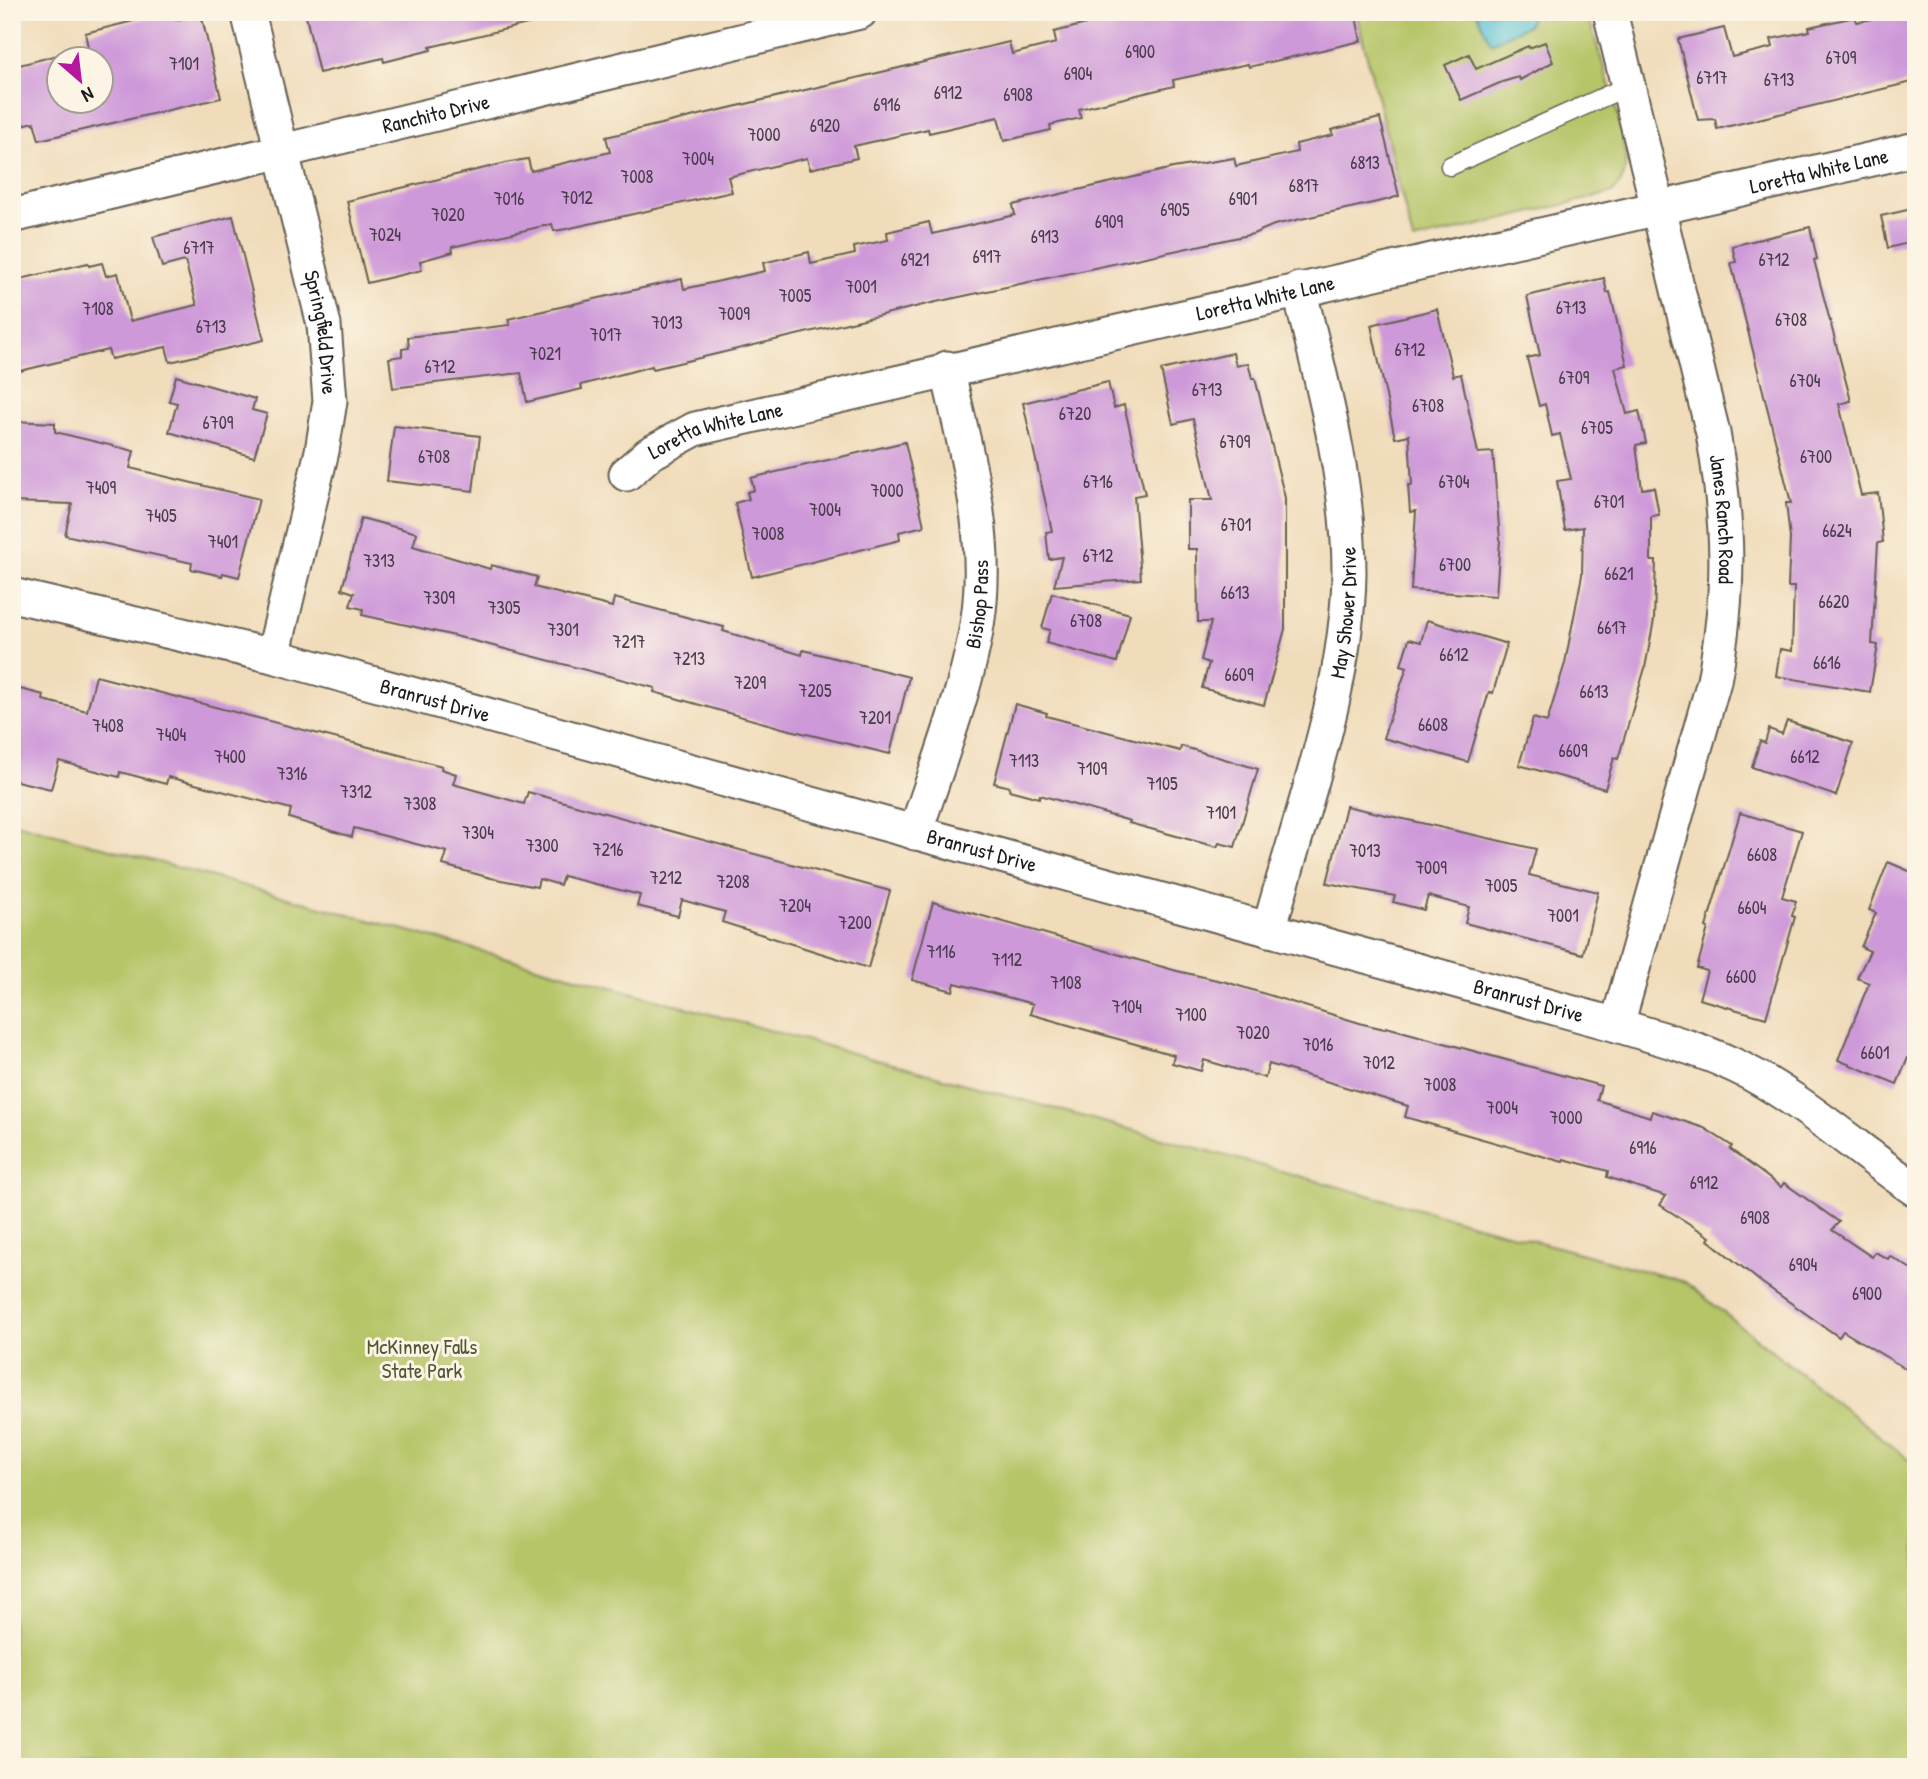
<svg xmlns="http://www.w3.org/2000/svg" width="1928" height="1779" font-family="'Patrick Hand',sans-serif">
  <style>
    .green { fill: #b6c567; stroke: #697042; stroke-width: 2 }
    .water { fill: #59c2d5; stroke: #3a6f78; stroke-width: 2 }
    .building { fill: #ce99d9; fill-rule: evenodd }
    .lines { fill: none; stroke-linecap: round; stroke-linejoin: round }
    .service-casing { stroke: #665f53; stroke-width: 21 }
    .minor-casing { stroke: #665f53; stroke-width: 37 }
    .service { stroke: #fff; stroke-width: 18 }
    .minor { stroke: #fff; stroke-width: 33 }
    .labels { text-anchor: middle; stroke-width: 6; stroke-linejoin: round; paint-order: stroke }
    .number-label { font-size: 18px; fill: #483b4b }
    .street-label { font-size: 21px; fill: #1c1c1c; stroke: #fcf5e5 }
    .park-label { font-size: 21px; fill: #525736; stroke: #fcf5e5 }
  </style>
  <rect width="100%" height="100%" fill="#fcf5e5"/>
  <filter id="ink" filterUnits="userSpaceOnUse"><feTurbulence type="fractalNoise" baseFrequency=".0143" numOctaves="2"/><feDisplacementMap in="SourceGraphic" scale="14" xChannelSelector="R" yChannelSelector="G"/><feConvolveMatrix kernelMatrix="1 2 1 2 8 2 1 2 1" color-interpolation-filters="sRGB"/></filter>
  <filter id="wash" filterUnits="userSpaceOnUse"><feTurbulence type="fractalNoise" baseFrequency=".00686" numOctaves="4" result="noise"/><feDisplacementMap in="SourceGraphic" scale="28" xChannelSelector="R" yChannelSelector="G"/><feGaussianBlur stdDeviation="1.57" result="paint"/><feColorMatrix in="noise" values="0 0 0 0 0 0 0 0 0 0 0 0 0 0 0 0 0 1.4 0 .05"/><feComposite in="paint" operator="in"/></filter>
  <g filter="url(#wash)">
    <rect width="100%" height="100%" fill="#f0dcba"/>
    <g class="green">
      <path d="M1356,12H1587C1597,49 1629,135 1625,170C1624,179 1619,186 1612,193L1413,241Z"/>
      <path d="M12,822L1685,1282L1916,1465V1767H12Z"/>
    </g>
    <path class="water" d="M1476,12L1525,13L1531,18L1528,25L1491,43Z"/>
    <g id="blocks">
      <g class="building">
        <path d="M170,12H174L176,20L201,14L221,98L39,140L34,122L12,128V67L88,47L85,33ZM60,60H102V102H60Z"/>
        <path d="M305,12H539L540,21L430,47L431,50L384,62L383,58L319,73Z"/>
        <path d="M1134,12H1355L1361,41L1249,67L1248,64L1173,80L1174,86L1079,109L1081,118L1050,125L1051,130L1004,141L998,117L929,133L928,129L854,146L857,158L810,169L807,158L728,177L732,192L566,229L554,231L552,224L452,247L453,252L420,261L422,270L367,283L347,201L510,162L528,159L531,171L610,152L606,137L1009,42L1012,54L1056,43L1054,32Z"/>
        <path d="M1905,12H1916V81L1717,129L1715,119L1698,120L1678,39L1724,28L1732,57L1773,47L1771,39L1810,31L1809,27L1855,17L1857,22Z"/>
        <path d="M1545,42L1553,62L1520,80L1519,77L1502,82L1461,100L1445,65L1469,54L1476,69L1528,46L1529,48Z"/>
        <path d="M1380,118L1399,196L1386,200L1274,225L1253,234L936,302L653,369L652,366L581,385L582,389L527,402L521,373L393,388L389,358L402,356V349L409,348L408,337L510,325L508,319L682,279L684,289L765,271L763,263L809,252L811,264L855,254L854,247L888,240L887,232L929,222L932,234L1015,215L1013,205L1173,168L1234,158L1236,166L1297,152L1296,144L1333,135L1331,130Z"/>
        <path d="M1916,208V241L1888,248L1881,216Z"/>
        <path d="M233,216L264,340L170,362L166,347L111,359L108,350L20,371L12,340V281L88,263L89,266L102,263L106,276L118,273L130,321L197,305L185,261L162,267L153,237Z"/>
        <path d="M1810,227L1817,259L1814,260L1851,401L1839,404L1861,495L1878,493L1883,542L1878,543L1872,644L1878,645L1870,692L1776,676L1780,649L1792,651L1794,587H1788L1790,538L1786,503H1791L1731,263L1736,262L1732,246Z"/>
        <path d="M1604,278L1607,293L1610,292L1627,365L1615,368L1627,414L1639,411L1646,443L1636,445L1642,489L1654,487L1659,515L1651,516V561H1656L1654,620L1645,668L1618,759L1614,758L1605,789L1519,765L1533,718L1547,722L1565,663L1582,575L1583,527L1565,530L1557,481L1571,479L1560,434L1552,436L1545,404L1539,406L1527,358L1540,355L1527,296Z"/>
        <path d="M1437,309L1453,376L1461,374L1478,453L1493,452L1500,540L1496,596L1411,590L1416,511L1410,512L1408,485H1412L1409,435L1395,438L1371,325Z"/>
        <path d="M1233,353L1236,366L1248,363L1252,378H1255L1285,498V629L1264,705L1202,688L1209,663L1201,660L1211,622H1198L1197,549H1188V500H1212L1193,419L1173,424L1161,370Z"/>
        <path d="M176,376L255,399L252,410L267,414L254,457L169,432L177,403L169,401Z"/>
        <path d="M1108,382L1114,408L1124,405L1145,494L1134,496L1141,579L1054,586L1062,557L1049,559L1046,532L1052,531L1023,403Z"/>
        <path d="M12,421L55,423V432L134,451L130,468L259,499L239,577L223,573L222,576L191,569L192,563L65,535L72,504L12,502Z"/>
        <path d="M394,426L480,436L473,491L387,481Z"/>
        <path d="M905,442L924,526L899,532L900,540L752,577L735,503L749,499L747,492L754,490L751,478Z"/>
        <path d="M361,518L417,533L413,546L490,569L491,565L537,577L534,587L612,607L614,598L724,627L723,631L802,655L803,650L909,677L890,754L782,728L654,692L655,688L455,636L362,615L363,609L350,606L354,593L342,589Z"/>
        <path d="M1052,593L1130,614L1117,662L1046,643L1050,630L1042,628Z"/>
        <path d="M1427,620L1507,644L1493,693L1489,692L1468,762L1383,738L1407,667L1401,665L1409,639L1421,642Z"/>
        <path d="M96,676L442,766L441,769L456,774L453,784L524,804L528,792L890,891L868,968L722,922L725,912L682,900L678,916L637,906L640,895L563,876L560,885L539,879L537,887L491,878L443,865L447,852L354,828L352,837L289,818L291,809L168,777L166,784L120,772L119,777L59,761L51,789L12,780V718L20,689L44,695L43,700L87,711Z"/>
        <path d="M1015,704L1047,713L1046,716L1180,751L1181,746L1258,769L1235,847L1219,843L1217,847L1129,823L1130,821L1040,795L1039,798L1009,790L1010,787L994,783Z"/>
        <path d="M1787,721L1853,743L1836,796L1752,767L1760,741L1765,743L1769,729L1782,734Z"/>
        <path d="M1346,806L1536,849L1529,875L1598,892L1583,954L1465,923L1469,907L1428,896L1424,910L1393,902L1395,896L1327,883Z"/>
        <path d="M1740,813L1802,831L1782,897L1796,901L1792,916L1795,917L1766,1018L1699,999L1707,971L1697,968L1708,928L1706,927Z"/>
        <path d="M1888,862L1916,874V1039L1897,1084L1838,1060L1869,983L1857,978L1870,951L1861,947L1876,913L1869,910Z"/>
        <path d="M933,902L1177,971L1226,982L1363,1024L1385,1029L1386,1027L1601,1086L1597,1100L1650,1117L1652,1111L1704,1128L1732,1146L1730,1149L1781,1187L1784,1183L1839,1222L1832,1230L1872,1257L1875,1252L1888,1259L1890,1256L1916,1272V1375L1843,1331L1839,1337L1761,1282L1708,1240L1710,1237L1660,1205L1666,1196L1607,1177L1608,1171L1564,1159L1563,1162L1405,1117L1408,1106L1269,1064L1265,1078L1204,1060L1201,1071L1172,1063L1174,1055L1030,1014L1033,1004L955,983L953,991L912,980Z"/>
      </g>
    </g>
  </g>
  <g filter="url(#ink)">
    <use href="#blocks" fill-opacity="0" stroke="#665f53" stroke-width="2"/>
    <g class="lines">
      <defs>
        <path id="service" d="M1450,166L1628,86"/>
        <g id="minor">
          <path id="s1" d="M248,12L324,325L330,401L322,451L273,656"/>
          <path id="s2" d="M1610,12L1713,433C1729,526 1731,588 1714,681L1617,1025"/>
          <path id="s3" d="M12,216L860,12"/>
          <path id="s4" d="M626,474L649,454L695,429L1916,149"/>
          <path id="s5" d="M12,595L273,656L1617,1025C1654,1037 1693,1046 1729,1063C1791,1090 1858,1150 1916,1190"/>
          <path id="s6" d="M915,833C938,764 974,672 980,601C987,522 964,444 947,368"/>
          <path id="s7" d="M1269,930C1299,817 1348,689 1349,572C1349,479 1321,378 1299,289"/>
        </g>
      </defs>
      <use href="#service" class="service-casing"/>
      <use href="#minor" class="minor-casing"/>
      <use href="#service" class="service"/>
      <use href="#minor" class="minor"/>
    </g>
  </g>
  <g class="labels">
    <g class="number-label">
      <text x="1140" y="58">6900</text>
      <text x="1841" y="64">6709</text>
      <text x="184" y="70">7101</text>
      <text x="1078" y="80">6904</text>
      <text x="1712" y="84">6717</text>
      <text x="1779" y="86">6713</text>
      <text x="948" y="99">6912</text>
      <text x="1018" y="101">6908</text>
      <text x="887" y="111">6916</text>
      <text x="825" y="132">6920</text>
      <text x="764" y="141">7000</text>
      <text x="698" y="165">7004</text>
      <text x="1365" y="169">6813</text>
      <text x="637" y="183">7008</text>
      <text x="1304" y="192">6817</text>
      <text x="577" y="204">7012</text>
      <text x="509" y="205">7016</text>
      <text x="1243" y="205">6901</text>
      <text x="1175" y="216">6905</text>
      <text x="448" y="221">7020</text>
      <text x="1109" y="228">6909</text>
      <text x="385" y="241">7024</text>
      <text x="1045" y="243">6913</text>
      <text x="199" y="254">6717</text>
      <text x="987" y="263">6917</text>
      <text x="915" y="266">6921</text>
      <text x="1774" y="266">6712</text>
      <text x="861" y="293">7001</text>
      <text x="795" y="302">7005</text>
      <text x="1571" y="314">6713</text>
      <text x="98" y="315">7108</text>
      <text x="734" y="320">7009</text>
      <text x="1791" y="326">6708</text>
      <text x="667" y="329">7013</text>
      <text x="211" y="333">6713</text>
      <text x="606" y="341">7017</text>
      <text x="1410" y="356">6712</text>
      <text x="545" y="360">7021</text>
      <text x="440" y="373">6712</text>
      <text x="1574" y="384">6709</text>
      <text x="1805" y="387">6704</text>
      <text x="1207" y="396">6713</text>
      <text x="1428" y="412">6708</text>
      <text x="1075" y="420">6720</text>
      <text x="218" y="429">6709</text>
      <text x="1597" y="434">6705</text>
      <text x="1235" y="448">6709</text>
      <text x="434" y="463">6708</text>
      <text x="1816" y="463">6700</text>
      <text x="1098" y="488">6716</text>
      <text x="1454" y="488">6704</text>
      <text x="101" y="494">7409</text>
      <text x="887" y="497">7000</text>
      <text x="1609" y="508">6701</text>
      <text x="825" y="516">7004</text>
      <text x="161" y="522">7405</text>
      <text x="1236" y="531">6701</text>
      <text x="1837" y="537">6624</text>
      <text x="768" y="540">7008</text>
      <text x="223" y="548">7401</text>
      <text x="1098" y="562">6712</text>
      <text x="379" y="567">7313</text>
      <text x="1455" y="571">6700</text>
      <text x="1619" y="580">6621</text>
      <text x="1235" y="599">6613</text>
      <text x="439" y="604">7309</text>
      <text x="1834" y="608">6620</text>
      <text x="504" y="614">7305</text>
      <text x="1086" y="627">6708</text>
      <text x="1612" y="634">6617</text>
      <text x="563" y="636">7301</text>
      <text x="629" y="648">7217</text>
      <text x="1454" y="661">6612</text>
      <text x="689" y="665">7213</text>
      <text x="1827" y="669">6616</text>
      <text x="1239" y="681">6609</text>
      <text x="750" y="689">7209</text>
      <text x="815" y="697">7205</text>
      <text x="1594" y="698">6613</text>
      <text x="875" y="724">7201</text>
      <text x="1433" y="731">6608</text>
      <text x="108" y="732">7408</text>
      <text x="171" y="741">7404</text>
      <text x="1573" y="757">6609</text>
      <text x="230" y="763">7400</text>
      <text x="1805" y="763">6612</text>
      <text x="1024" y="767">7113</text>
      <text x="1092" y="775">7109</text>
      <text x="292" y="780">7316</text>
      <text x="1162" y="790">7105</text>
      <text x="356" y="798">7312</text>
      <text x="420" y="810">7308</text>
      <text x="1221" y="819">7101</text>
      <text x="478" y="839">7304</text>
      <text x="542" y="852">7300</text>
      <text x="608" y="856">7216</text>
      <text x="1365" y="857">7013</text>
      <text x="1762" y="861">6608</text>
      <text x="1431" y="874">7009</text>
      <text x="666" y="884">7212</text>
      <text x="733" y="888">7208</text>
      <text x="1501" y="892">7005</text>
      <text x="795" y="912">7204</text>
      <text x="1752" y="914">6604</text>
      <text x="1563" y="922">7001</text>
      <text x="855" y="929">7200</text>
      <text x="941" y="958">7116</text>
      <text x="1007" y="966">7112</text>
      <text x="1741" y="983">6600</text>
      <text x="1066" y="989">7108</text>
      <text x="1127" y="1013">7104</text>
      <text x="1191" y="1021">7100</text>
      <text x="1253" y="1039">7020</text>
      <text x="1318" y="1051">7016</text>
      <text x="1875" y="1059">6601</text>
      <text x="1379" y="1069">7012</text>
      <text x="1440" y="1091">7008</text>
      <text x="1502" y="1114">7004</text>
      <text x="1566" y="1124">7000</text>
      <text x="1643" y="1154">6916</text>
      <text x="1704" y="1189">6912</text>
      <text x="1755" y="1224">6908</text>
      <text x="1803" y="1271">6904</text>
      <text x="1867" y="1300">6900</text>
    </g>
    <g class="street-label">
      <text dy="7" stroke="none"><textPath href="#s3" startOffset="436">Ranchito Drive</textPath></text>
      <text dy="7" stroke="none"><textPath href="#s4" startOffset="1236">Loretta White Lane</textPath></text>
      <text dy="7" stroke="none"><textPath href="#s4" startOffset="668">Loretta White Lane</textPath></text>
      <text dy="7" stroke="none"><textPath href="#s1" startOffset="329">Springfield Drive</textPath></text>
      <text dy="7" stroke="none"><textPath href="#s4" startOffset="102">Loretta White Lane</textPath></text>
      <text dy="7" stroke="none"><textPath href="#s2" startOffset="520">Janes Ranch Road</textPath></text>
      <text dy="7" stroke="none"><textPath href="#s6" startOffset="238">Bishop Pass</textPath></text>
      <text dy="7" stroke="none"><textPath href="#s7" startOffset="327">May Shower Drive</textPath></text>
      <text dy="7" stroke="none"><textPath href="#s5" startOffset="436">Branrust Drive</textPath></text>
      <text dy="7" stroke="none"><textPath href="#s5" startOffset="1003">Branrust Drive</textPath></text>
      <text dy="7" stroke="none"><textPath href="#s5" startOffset="1570">Branrust Drive</textPath></text>
    </g>
    <g class="park-label">
      <text x="422" y="1354">McKinney Falls<tspan x="422" dy="24">State Park</tspan></text>
    </g>
  </g>
  <rect width="1928" height="1779" fill="none" stroke="#fcf5e5" stroke-width="42"/>
  <g transform="translate(80 80) rotate(152)"><circle r="33" fill="#fcf5e5" stroke="#a29e95" stroke-width="2"/>
  <path d="M0-5L12 26L0 18L-12 26Z" fill="#b5179e"/>
  <text y="-10" font-size="19" font-weight="bold" text-anchor="middle" fill="#1c1c1c">N</text>
  </g>
</svg>
